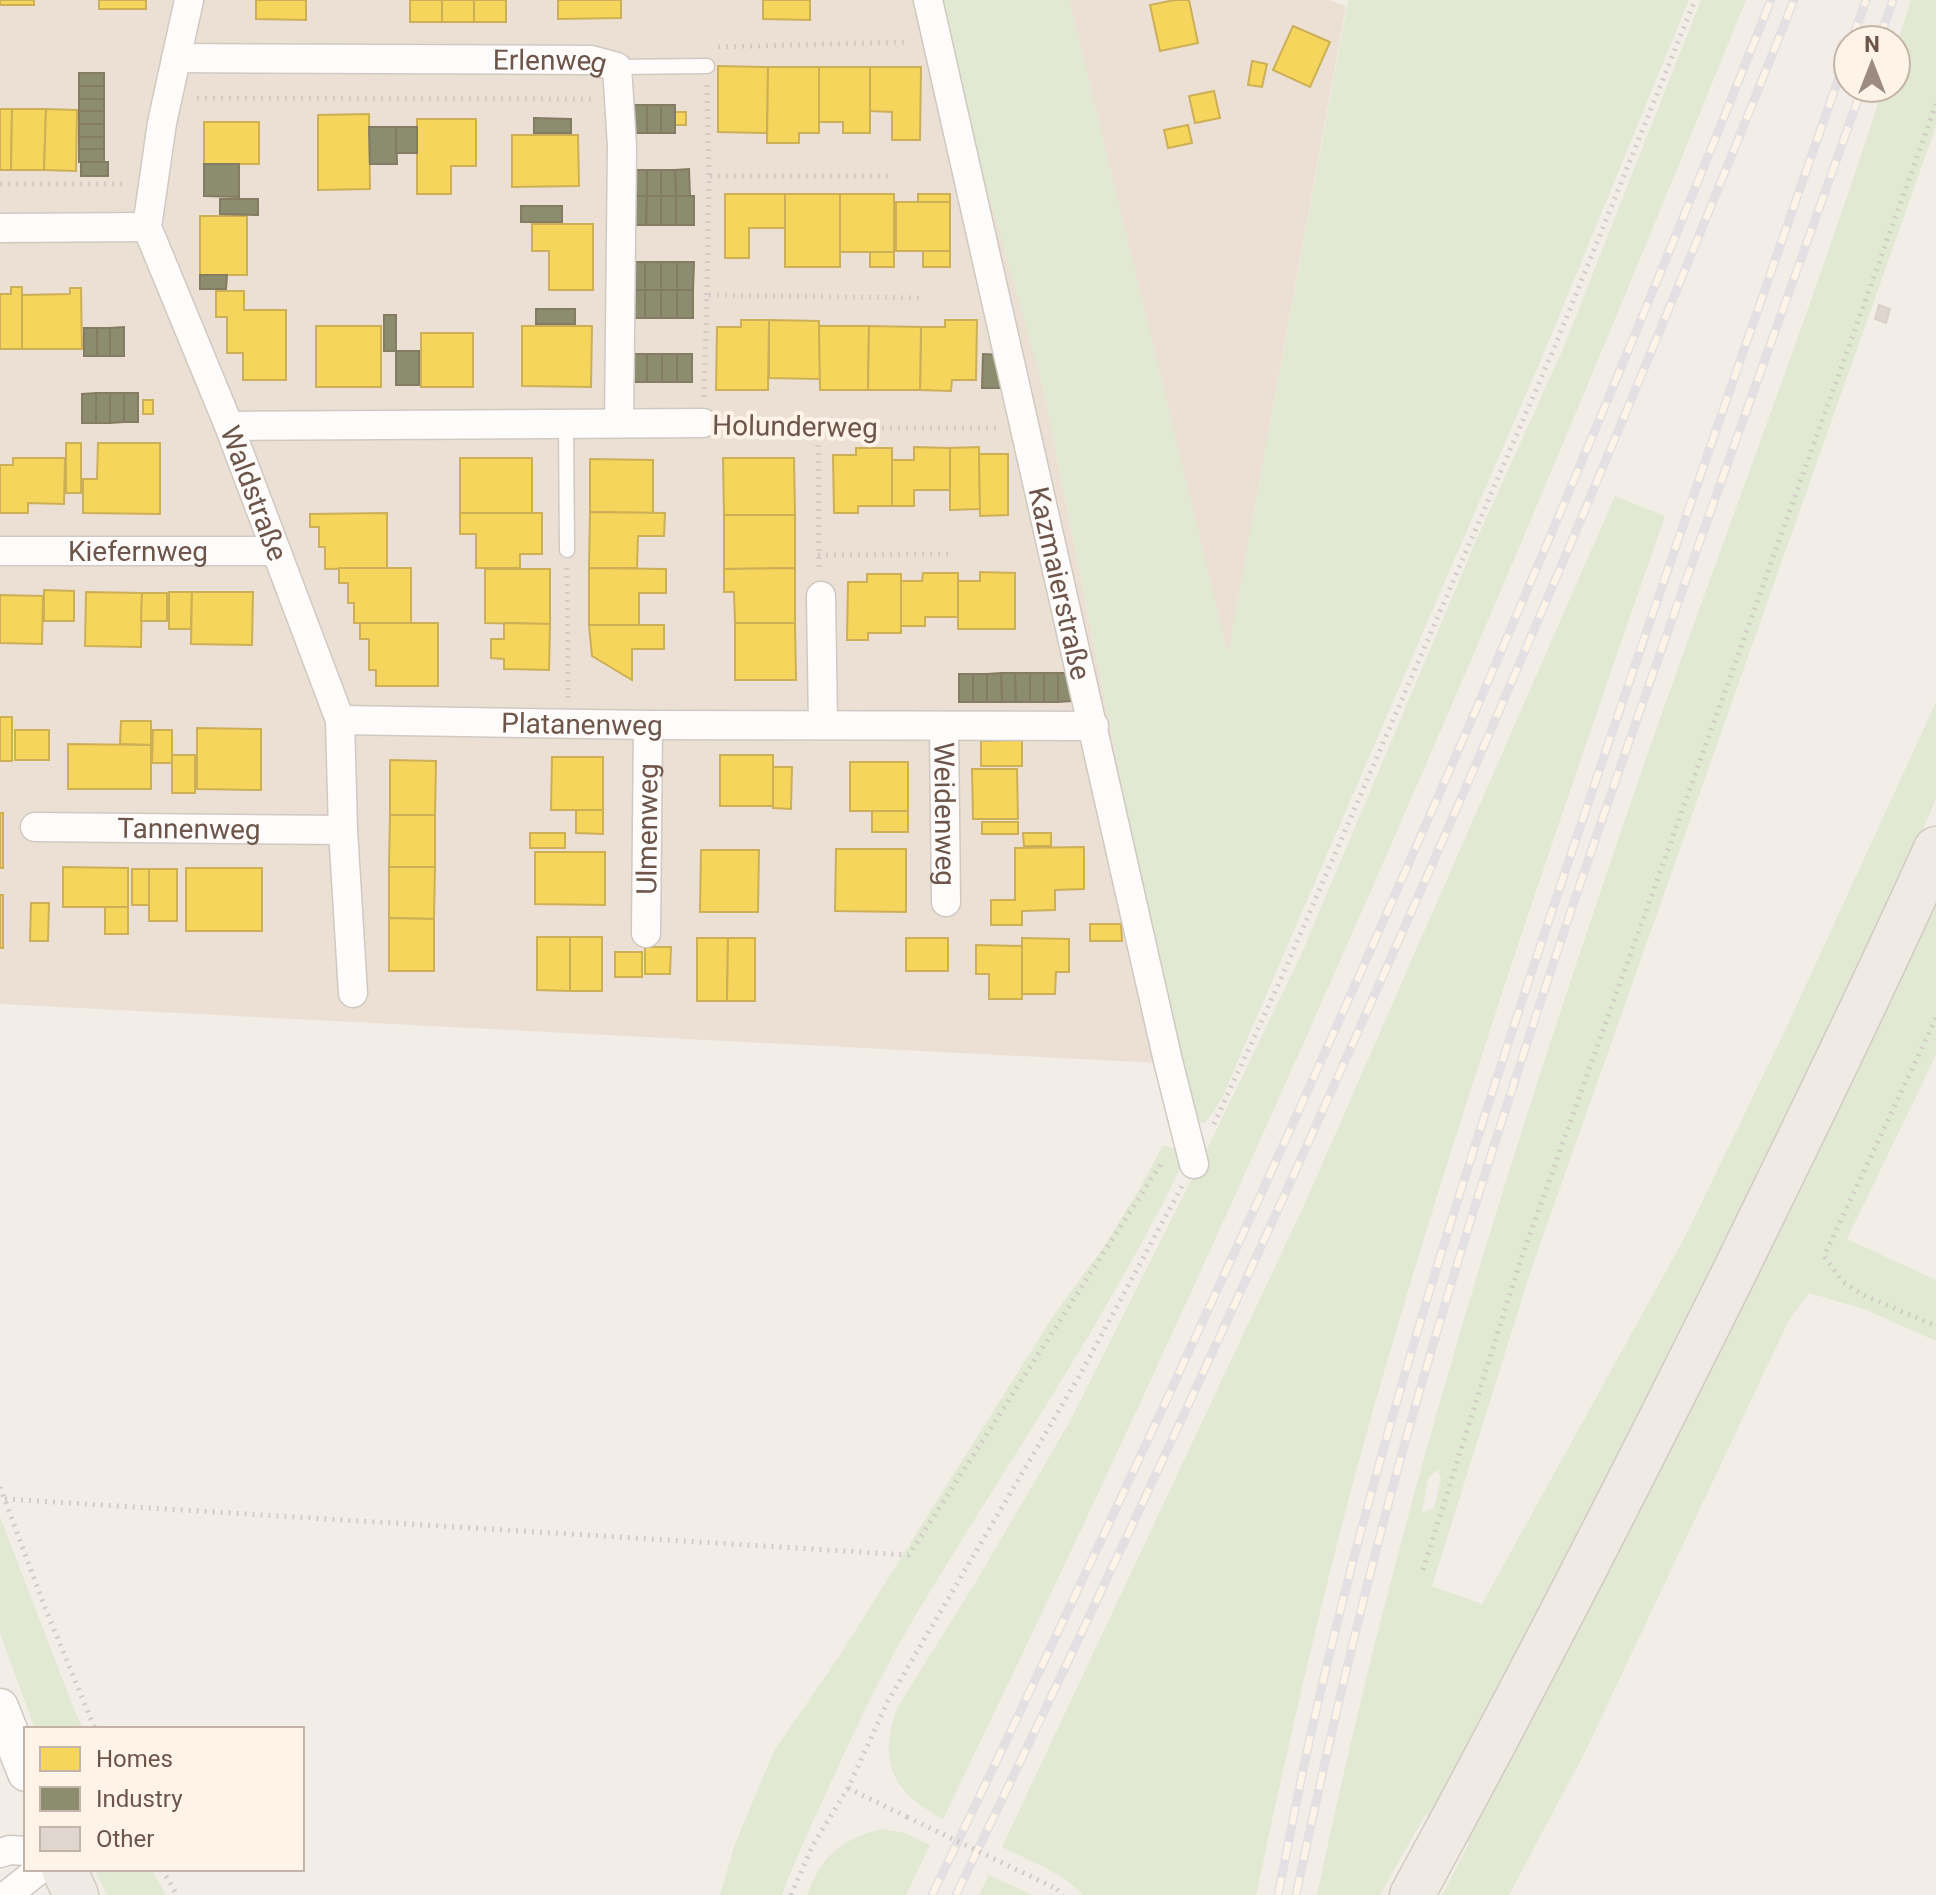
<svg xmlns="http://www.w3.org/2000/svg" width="1936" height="1895" font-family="Roboto,sans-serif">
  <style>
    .residential { fill: #ece0d4 }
    .green { fill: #e1e9d2; fill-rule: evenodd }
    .homes { fill: #f6d55c; stroke: #cdaf57; stroke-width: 2 }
    .industry { fill: #8c8c6e; stroke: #837c63; stroke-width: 2 }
    .building { fill: #dfd6cf; stroke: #dbd0ca; stroke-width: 2 }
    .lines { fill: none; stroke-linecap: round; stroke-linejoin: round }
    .service-casing { stroke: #d0c9c2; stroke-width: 17 }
    .minor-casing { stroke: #d0c9c2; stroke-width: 31 }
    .tertiary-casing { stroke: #d0c9c2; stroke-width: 39 }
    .primary-casing { stroke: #d3cac4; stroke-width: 47 }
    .path { stroke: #d3cbc6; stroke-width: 5; stroke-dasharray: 2 6; stroke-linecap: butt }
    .service { stroke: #fdfcfb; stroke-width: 14 }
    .minor { stroke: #fdfcfb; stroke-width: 28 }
    .tertiary { stroke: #fdfcfb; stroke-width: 36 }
    .primary { stroke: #f0eae4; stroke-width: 44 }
    .rail-casing { stroke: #e3e0e3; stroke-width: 9 }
    .rail { stroke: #fdf3e6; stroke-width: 6; stroke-dasharray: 18; stroke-linecap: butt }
    .path-bridge { stroke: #d3cbc6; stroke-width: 5; stroke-dasharray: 2 6; stroke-linecap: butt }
    .labels { text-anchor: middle; stroke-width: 8; stroke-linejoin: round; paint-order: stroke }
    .street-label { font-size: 28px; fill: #6e554a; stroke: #fdf3e6 }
  </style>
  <rect width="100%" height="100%" fill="#f3ede7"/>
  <g class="residential">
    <path d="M0,0H938L1043,387L1177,1064L0,1004Z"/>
    <path d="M1069,0H1329L1346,6L1228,656Z"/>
  </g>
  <g class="green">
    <path d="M940,0H1069L1228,654L1348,0H1689L1548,343L1245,1044L1223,1097L1205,1123L1188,1120L1043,387L961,95Z"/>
    <path d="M1701,0H1746C1497,615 1232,1223 943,1819C892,1792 878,1763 897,1708L977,1580L1069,1423L1213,1137L1301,955L1478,536L1563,349Z"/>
    <path d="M1911,0H1936V126L1532,1267L1432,1586L1482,1604L1686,1235L1789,1022L1936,702V799L1877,934L1703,1297L1432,1818L1425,1815L1380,1895H1317C1397,1512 1514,1140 1642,770C1721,543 1809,318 1883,88H1896V47ZM1438,1469L1441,1479L1434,1508L1422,1513L1428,1479Z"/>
    <path d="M1615,496L1665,516C1563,809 1461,1104 1375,1403C1329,1565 1291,1730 1256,1895H1083C1062,1872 1030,1861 1002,1847L1306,1201Z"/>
    <path d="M1936,890V1055L1847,1239L1936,1280V1341L1864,1309L1809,1293L1789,1320L1586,1750L1509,1895H1442L1469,1843L1463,1839Z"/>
    <path d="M1163,1145L1179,1150L1183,1163C1107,1319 1008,1462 918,1611C884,1668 855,1729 828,1789C812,1824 795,1859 782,1895H720L735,1844L774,1751L840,1655L1053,1316L1105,1245L1139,1190Z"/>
    <path d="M0,1517L72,1704L83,1729H35L0,1633Z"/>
    <path d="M880,1829L905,1833L930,1845L906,1895H807C821,1857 840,1840 880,1829Z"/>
    <path d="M94,1869H151L166,1895H107Z"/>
    <path d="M989,1875L1032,1895H979Z"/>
  </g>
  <g class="homes">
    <rect x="0" y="0" width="34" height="5"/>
    <rect x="99" y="0" width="47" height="9"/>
    <path d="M256,0H306V20L256,19Z"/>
    <rect x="410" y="0" width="32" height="22"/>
    <rect x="442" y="0" width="32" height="22"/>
    <rect x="474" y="0" width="32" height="22"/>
    <path d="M558,0H621V18L558,19Z"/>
    <path d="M763,0H810V20L763,19Z"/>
    <path d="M1175,0H1189L1198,43L1160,51L1150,5Z"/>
    <path d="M1293,26L1330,42L1310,87L1273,70Z"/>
    <path d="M1252,61L1267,64L1262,87L1248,85Z"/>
    <path d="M718,66L768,67L767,133L718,132Z"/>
    <path d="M768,67H819V133H799V143H767Z"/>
    <path d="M819,67H870V133H843V122H819Z"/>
    <path d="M870,67H921L920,140H892V112L870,111Z"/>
    <path d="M1214,91L1220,118L1195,123L1189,96Z"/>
    <path d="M0,109H12L11,170H0Z"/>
    <path d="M12,109H46L44,170H11Z"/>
    <path d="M46,109L77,110L76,171L44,170Z"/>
    <rect x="675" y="112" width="11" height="13"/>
    <path d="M369,114L370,189L318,190V115Z"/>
    <path d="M417,119H476V166H451V194H417Z"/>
    <rect x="204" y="122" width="55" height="42"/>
    <path d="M1188,125L1192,143L1168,148L1164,130Z"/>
    <path d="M512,135H578L579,186L512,187Z"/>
    <path d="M725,194H785V228H749V258H725Z"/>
    <rect x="785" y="194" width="55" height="73"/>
    <rect x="840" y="194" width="54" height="58"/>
    <rect x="918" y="194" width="32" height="8"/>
    <rect x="896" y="202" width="54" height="49"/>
    <rect x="200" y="216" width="47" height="59"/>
    <path d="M532,224H593V290H549V251H532Z"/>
    <rect x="923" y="251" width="27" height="16"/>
    <rect x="870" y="252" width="24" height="15"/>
    <path d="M11,287H22V349H0V294H11Z"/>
    <path d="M70,288H81L82,349H22V295L70,294Z"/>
    <path d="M216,291H244V310H286V380H243V353H227V317H216Z"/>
    <path d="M741,320H769L768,390H716L717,327H741Z"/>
    <path d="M769,320L819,321L820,379L769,378Z"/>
    <path d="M945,320H977L976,380H952L951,391L920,390L921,327H945Z"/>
    <rect x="316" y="326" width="65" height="61"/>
    <path d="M522,326H592L591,387L522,386Z"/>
    <path d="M819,326H869L868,390H820Z"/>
    <path d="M869,326L921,327L920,390H868Z"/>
    <rect x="421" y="333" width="52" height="54"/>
    <rect x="143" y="400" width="10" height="14"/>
    <rect x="66" y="443" width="15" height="50"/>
    <path d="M98,443H160V514L83,513V479H97Z"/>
    <path d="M914,447L950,448V490H914V506H892V460H914Z"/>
    <path d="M979,447L980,509L950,510V448Z"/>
    <path d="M856,448H892V506H858V513H834L833,455H856Z"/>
    <path d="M979,454H1008V515L980,516Z"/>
    <path d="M13,458H65L64,504L28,503V513H0V465H13Z"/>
    <rect x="460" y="458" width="72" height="55"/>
    <path d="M723,458H794L795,515H724Z"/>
    <path d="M590,459L653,460V513L590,512Z"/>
    <path d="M590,512L665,513L664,536H638L637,568H589Z"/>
    <path d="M387,513V568L325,569V547H319V527H310V514Z"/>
    <path d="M460,513H542V554H520V568H476V534H460Z"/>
    <path d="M724,515H795V568L724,569Z"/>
    <path d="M339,568H411V623H354V603H348V583H339Z"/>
    <path d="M589,568L666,569V593H639V625H589Z"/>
    <path d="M795,568V623H735L734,592H724V569Z"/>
    <path d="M485,569H550V624L485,623Z"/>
    <path d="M980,572L1015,573V629H958V581H980Z"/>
    <path d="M923,573H958V617H925V626H901V581H922Z"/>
    <path d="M867,574H901V633H868V640H847L848,582H867Z"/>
    <path d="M44,590L74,591V621H44Z"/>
    <path d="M86,592L142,593L141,647L85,646Z"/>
    <path d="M169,592H192L191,629H169Z"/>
    <path d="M192,592H253L252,645L191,644Z"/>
    <path d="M142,593H167V621H141Z"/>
    <path d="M0,595L43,596L42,644L0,643Z"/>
    <path d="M360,623H438V686H376V670H369V639H360Z"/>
    <path d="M504,623L550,624L549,670L504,669V659L491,658V639H504Z"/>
    <path d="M735,623H795L796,680H735Z"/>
    <path d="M589,625H664V649H632V680L592,656Z"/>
    <rect x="0" y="717" width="12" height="44"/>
    <path d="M121,721H151V745L120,744Z"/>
    <path d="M197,728L261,729V790L197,789Z"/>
    <rect x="15" y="730" width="34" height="30"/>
    <path d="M153,730H172V763H152Z"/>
    <path d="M1022,740V766H981V741Z"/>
    <path d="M68,744L151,745V789H68Z"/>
    <rect x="172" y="755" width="23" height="38"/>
    <rect x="720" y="755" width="53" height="51"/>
    <path d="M552,757H603V810H551Z"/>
    <path d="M390,760L436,761L435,815H390Z"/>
    <rect x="850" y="762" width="58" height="49"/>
    <path d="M773,767H792L791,809L773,808Z"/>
    <path d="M972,769H1017L1018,819H973Z"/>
    <path d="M576,810H603V834L576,833Z"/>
    <rect x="872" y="811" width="36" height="21"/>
    <rect x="0" y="813" width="3" height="55"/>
    <path d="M390,815H435V867H389Z"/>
    <rect x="982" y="822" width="36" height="12"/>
    <rect x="530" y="833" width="35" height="15"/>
    <path d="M1023,833H1051V846H1024Z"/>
    <path d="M1084,847V889L1055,890V910L1022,911V925H991V900H1015V848Z"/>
    <path d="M836,849H906V912L835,911Z"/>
    <path d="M701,850H759L758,912H700Z"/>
    <path d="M535,852H605V905L535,904Z"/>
    <path d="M63,867L128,868V907H63Z"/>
    <path d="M389,867H435L434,919L389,918Z"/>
    <rect x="186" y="868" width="76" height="63"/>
    <rect x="132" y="869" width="17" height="36"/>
    <rect x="149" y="869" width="28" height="52"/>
    <rect x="0" y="895" width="3" height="53"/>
    <path d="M31,903H49L48,941H30Z"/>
    <rect x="105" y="907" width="23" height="27"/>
    <path d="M389,918L434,919V971H389Z"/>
    <path d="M1090,924H1121L1122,941H1090Z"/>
    <path d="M537,937H570V991L537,990Z"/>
    <rect x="570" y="937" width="32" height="54"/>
    <path d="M697,938H728L727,1001H697Z"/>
    <path d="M728,938H755V1001H727Z"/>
    <rect x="906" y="938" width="42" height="33"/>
    <path d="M1022,938L1069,939V972H1056L1055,994H1022Z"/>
    <path d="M976,945L1022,946V999H989V974H976Z"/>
    <path d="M645,947H671L670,974H645Z"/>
    <rect x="615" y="952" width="27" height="25"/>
  </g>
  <g class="industry">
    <rect x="79" y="73" width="25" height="13"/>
    <rect x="79" y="86" width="25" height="13"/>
    <rect x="79" y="99" width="25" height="12"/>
    <rect x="633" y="105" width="14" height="28"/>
    <rect x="647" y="105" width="14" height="28"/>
    <rect x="661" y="105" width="14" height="28"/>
    <rect x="79" y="111" width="25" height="13"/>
    <path d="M534,118L571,119V133H534Z"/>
    <rect x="79" y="124" width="25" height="13"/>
    <path d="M369,127H396L397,164H370Z"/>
    <rect x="396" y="127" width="21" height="26"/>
    <rect x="79" y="137" width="25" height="12"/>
    <rect x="79" y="149" width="25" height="13"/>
    <rect x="81" y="162" width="27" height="14"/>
    <path d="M204,164H239V197L204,196Z"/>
    <path d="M689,169L690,196H676L675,170Z"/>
    <path d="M632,170H647V196H633Z"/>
    <rect x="647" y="170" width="14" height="26"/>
    <path d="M661,170H675L676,196H661Z"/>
    <path d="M631,196H647L646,225H631Z"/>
    <path d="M647,196H661V225H646Z"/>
    <rect x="661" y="196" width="15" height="29"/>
    <rect x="676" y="196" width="18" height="29"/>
    <path d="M220,199H258V215L220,214Z"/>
    <rect x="521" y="206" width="41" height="16"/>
    <rect x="629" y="262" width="16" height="28"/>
    <rect x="645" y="262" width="16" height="28"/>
    <rect x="661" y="262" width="16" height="28"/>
    <path d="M677,262H694L693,290H677Z"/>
    <path d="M200,275H227L226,289H200Z"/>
    <rect x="629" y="290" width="16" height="28"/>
    <rect x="645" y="290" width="16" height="28"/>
    <rect x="661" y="290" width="16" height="28"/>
    <rect x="677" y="290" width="16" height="28"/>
    <rect x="536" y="309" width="39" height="15"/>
    <rect x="384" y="315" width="12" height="36"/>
    <path d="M124,327V356H110V328Z"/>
    <rect x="84" y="328" width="13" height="28"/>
    <rect x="97" y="328" width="13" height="28"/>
    <rect x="396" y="351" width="23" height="34"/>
    <rect x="632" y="354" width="15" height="28"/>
    <rect x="647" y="354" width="15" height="28"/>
    <rect x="662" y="354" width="15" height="28"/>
    <rect x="677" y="354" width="15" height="28"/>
    <path d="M983,354L1002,355L1001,388H982Z"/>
    <path d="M96,393V423H82V394Z"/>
    <rect x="96" y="393" width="14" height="30"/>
    <path d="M110,393H124V422L110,423Z"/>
    <rect x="124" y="393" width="14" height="29"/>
    <path d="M1001,673H1015L1016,702H1002Z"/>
    <path d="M1001,673L1002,702H987V674Z"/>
    <path d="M1015,673H1030V702H1016Z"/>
    <rect x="1030" y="673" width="14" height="29"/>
    <rect x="1044" y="673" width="14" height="29"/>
    <path d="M1058,673H1072V701L1058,702Z"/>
    <rect x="959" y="674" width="14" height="28"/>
    <rect x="973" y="674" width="14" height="28"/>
  </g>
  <path class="building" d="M1879,305L1890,309L1886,323L1875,319Z"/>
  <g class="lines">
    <defs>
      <g id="service">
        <path d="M617,67L707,66"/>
        <path d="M566,423L567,550"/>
      </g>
      <g id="minor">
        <path id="s1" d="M189,0L162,123L147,227L229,426L340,720L343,830L353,993"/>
        <path id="s2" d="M928,0L1168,1061L1194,1164"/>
        <path id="s3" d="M176,58L591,60L617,67L622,146L619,423"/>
        <path d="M0,228L147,227"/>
        <path d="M229,426L703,423"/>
        <path id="s4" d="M0,551H276"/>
        <path d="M821,596L823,725"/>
        <path id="s5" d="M340,720L648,725L1094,726"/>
        <path id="s6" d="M944,726L946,902"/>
        <path id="s7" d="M35,827L343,830"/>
        <path id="s8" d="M646,933L648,725"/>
        <path d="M0,1853L10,1850L26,1851"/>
        <path d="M7,1895L40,1869"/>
      </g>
      <path id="tertiary" d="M0,1707L26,1773"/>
      <g id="primary">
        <path d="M64,1869L76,1895"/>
        <path d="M1412,1895C1523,1692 1628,1486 1731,1279C1801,1136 1871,993 1936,849"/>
      </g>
    </defs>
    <use href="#service" class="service-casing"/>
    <use href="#minor" class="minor-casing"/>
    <use href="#tertiary" class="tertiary-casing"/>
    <use href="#primary" class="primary-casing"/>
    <g class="path">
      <path d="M718,47L908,42"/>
      <path d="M707,85L709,176"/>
      <path d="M197,98L591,99"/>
      <path d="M0,184H127"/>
      <path d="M707,295L709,176H893"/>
      <path d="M704,397L707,295L920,298"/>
      <path d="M730,428H996"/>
      <path d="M818,429L819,571"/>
      <path d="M818,555L953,554"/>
      <path d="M567,568L568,698"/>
      <path d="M1936,1018L1824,1256L1842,1281L1863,1295L1936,1326"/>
      <path d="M1214,1124L1280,981L1555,346L1695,0"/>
      <path d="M0,1487L44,1605L95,1729"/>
      <path d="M5,1499L909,1555L1162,1162"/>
      <path d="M1423,1570L1521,1259L1936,104"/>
      <path d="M848,1788L907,1817"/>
      <path d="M162,1869L177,1895"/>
      <path d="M1057,1889L1063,1895"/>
      <path d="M791,1895L813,1845L848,1788L888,1701L1081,1373L1182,1186"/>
    </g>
    <use href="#service" class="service"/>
    <use href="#minor" class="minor"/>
    <use href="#tertiary" class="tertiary"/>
    <use href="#primary" class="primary"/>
    <defs>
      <g id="rail">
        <path d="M1852,40L1866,0"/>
        <path d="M1879,40L1893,0"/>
        <path d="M932,1895C1233,1273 1515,642 1771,0"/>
        <path d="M956,1895C1257,1273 1539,642 1794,0"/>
        <path d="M1278,1895C1289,1841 1299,1787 1311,1733C1373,1459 1459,1189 1548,923C1645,631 1747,341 1848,51"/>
        <path d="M1296,1895C1330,1733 1368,1573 1413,1414C1541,965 1706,528 1862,88"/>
      </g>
    </defs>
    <use href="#rail" class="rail-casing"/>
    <use href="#rail" class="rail"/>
    <path class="path-bridge" d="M907,1817L1057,1889"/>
  </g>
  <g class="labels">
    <g class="street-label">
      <text dy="10" stroke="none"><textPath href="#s3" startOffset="374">Erlenweg</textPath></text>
      <text transform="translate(795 426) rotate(1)" y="10">Holunderweg</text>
      <text dy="10" stroke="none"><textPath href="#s1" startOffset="518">Waldstraße</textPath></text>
      <text dy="10" stroke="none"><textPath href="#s4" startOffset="138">Kiefernweg</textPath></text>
      <text dy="10" stroke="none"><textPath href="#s2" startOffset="598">Kazmaierstraße</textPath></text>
      <text dy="10" stroke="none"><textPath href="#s5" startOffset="242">Platanenweg</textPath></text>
      <text dy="10" stroke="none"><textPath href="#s6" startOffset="88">Weidenweg</textPath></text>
      <text dy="10" stroke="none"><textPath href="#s7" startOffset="154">Tannenweg</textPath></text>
      <text dy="10" stroke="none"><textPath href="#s8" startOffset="104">Ulmenweg</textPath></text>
    </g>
  </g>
  <rect x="24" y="1727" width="280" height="144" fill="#fdf3e6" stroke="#c4b4a8" stroke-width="2"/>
  <rect x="40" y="1747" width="40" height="24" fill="#f6d55c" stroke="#c4b4a8" stroke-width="2"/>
  <text x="96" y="1767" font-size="24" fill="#6e554a">Homes</text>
  <rect x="40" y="1787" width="40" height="24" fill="#8c8c6e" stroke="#c4b4a8" stroke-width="2"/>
  <text x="96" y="1807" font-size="24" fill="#6e554a">Industry</text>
  <rect x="40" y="1827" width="40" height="24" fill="#dfd6cf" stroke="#c4b4a8" stroke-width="2"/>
  <text x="96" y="1847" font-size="24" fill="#6e554a">Other</text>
  <g transform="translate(1872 64)"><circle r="38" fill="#fdf3e6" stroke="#c4b4a8" stroke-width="2"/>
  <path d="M0-6L14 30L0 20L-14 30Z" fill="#9d8a81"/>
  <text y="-12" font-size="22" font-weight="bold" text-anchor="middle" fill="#6e554a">N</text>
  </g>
</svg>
